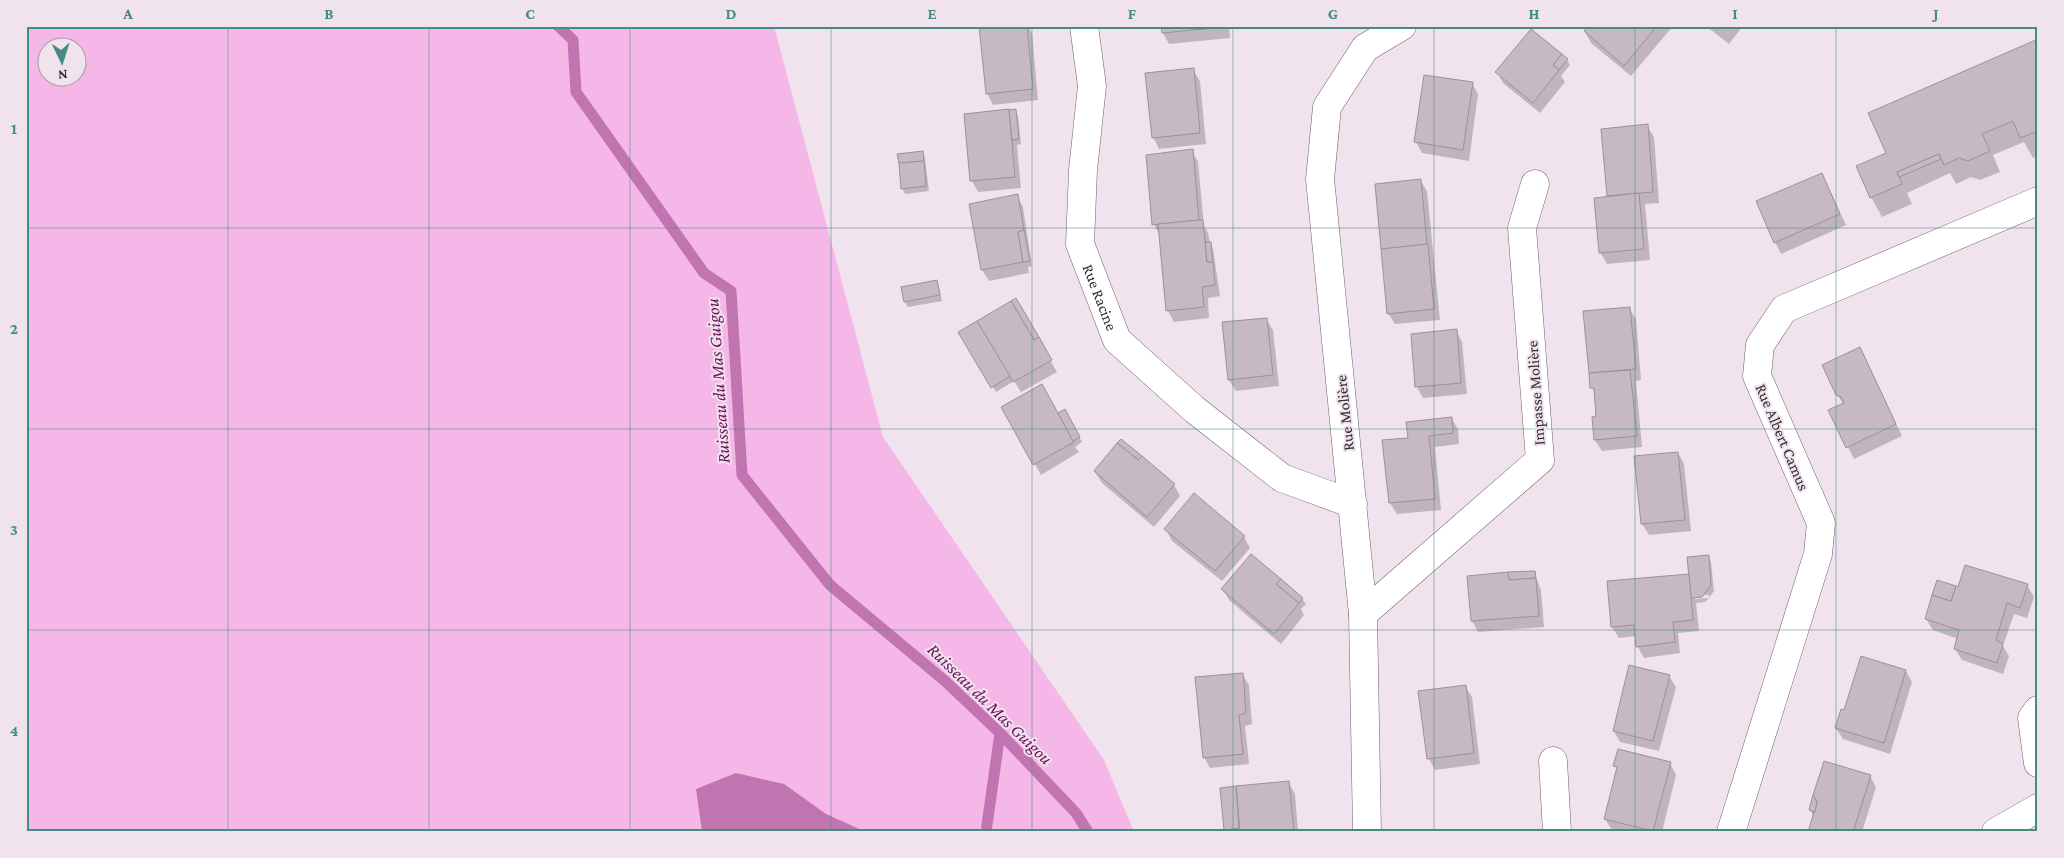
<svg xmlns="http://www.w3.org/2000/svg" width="2064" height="858" font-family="'Crimson Pro',serif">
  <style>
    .green { fill: #f5b7e7; fill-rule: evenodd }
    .water { fill: #c075b1 }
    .shadow { fill: #0003 }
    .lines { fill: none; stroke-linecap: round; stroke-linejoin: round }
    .stream { stroke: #c075b1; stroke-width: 11 }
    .building { fill: #c7b9c3; stroke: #9d9099 }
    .minor-casing { stroke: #6d616a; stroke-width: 29 }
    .minor { stroke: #fff; stroke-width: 28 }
    .grid { fill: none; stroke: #458b82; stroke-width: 1; stroke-opacity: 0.55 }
    .labels { text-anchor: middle; stroke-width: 4; stroke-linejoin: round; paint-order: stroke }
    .street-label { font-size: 16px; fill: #332e32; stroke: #f1e3ed }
    .water-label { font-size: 18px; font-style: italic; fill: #6c0f60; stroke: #f1e3ed }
    .neatline { fill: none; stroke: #458b82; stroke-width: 2 }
    .grid-label { font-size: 16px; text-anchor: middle; font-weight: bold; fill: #458b82 }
  </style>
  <rect width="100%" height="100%" fill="#f1e3ed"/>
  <path class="green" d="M26,26H774L883,437L1104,760L1134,832H30L26,826ZM48,48H78V78H48Z"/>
  <path class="water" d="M736,773L784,784L826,814L866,832H702L696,789Z"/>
  <g class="shadow">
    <path d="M981,26H1028L1032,33L1038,100L993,105L987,93Z"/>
    <path d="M1162,26H1229L1230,38L1169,44L1163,33Z"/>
    <path d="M1590,26H1673L1631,76L1591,43L1585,32Z"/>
    <path d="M1706,26H1743L1729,44Z"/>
    <path d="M2038,40V156L2033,158L2024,142L1993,155L2000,172L1980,180L1971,177L1956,184L1950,173L1907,193L1912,204L1882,217L1871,197L1887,154Z"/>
    <path d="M1567,60L1570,65L1561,76L1565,82L1540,113L1503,83L1497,72Z"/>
    <path d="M1193,70L1200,81L1206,144L1159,149L1153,137Z"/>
    <path d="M1472,83L1478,94L1469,161L1422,153L1416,142Z"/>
    <path d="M1015,111L1018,116L1021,144L1017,145L1021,188L978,192L972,181L966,115Z"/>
    <path d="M1647,126L1654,137L1659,203L1645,204L1650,260L1607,264L1600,252L1609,197L1603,130Z"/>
    <path d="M1192,151L1198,162L1204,226L1208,233L1210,243L1213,249L1220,296L1208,298L1209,318L1174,322L1168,311L1160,236L1154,224Z"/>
    <path d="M922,153L925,158L929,191L905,194L902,188Z"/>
    <path d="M1822,174L1846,225L1781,254L1775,242Z"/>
    <path d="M1420,180L1427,191L1440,320L1395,324L1388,313Z"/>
    <path d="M1017,196L1023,207L1032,266L1028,267L1029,273L989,281L982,270Z"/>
    <path d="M936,281L939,287L942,301L908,307L905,302Z"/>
    <path d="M1015,300L1057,372L1021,392L1014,381L996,392L960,332Z"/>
    <path d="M1629,308L1636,319L1641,380L1636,381L1642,447L1602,451L1595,440L1598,417L1596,395L1592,388L1585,313Z"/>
    <path d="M1266,319L1273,330L1279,386L1236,391L1229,380L1223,323Z"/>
    <path d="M1456,331L1462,342L1467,394L1423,398L1417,387Z"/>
    <path d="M1866,360L1902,436L1854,459L1830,410L1843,404L1837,394Z"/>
    <path d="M1003,408L1057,414L1064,411L1082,442L1075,447L1079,452L1041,475Z"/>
    <path d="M1451,418L1458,429L1459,444L1435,447L1441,510L1397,514L1390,503L1384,441L1409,439Z"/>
    <path d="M1678,453L1684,464L1691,531L1649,535L1642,524L1636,457Z"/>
    <path d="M1095,472L1174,485L1180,496L1154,527L1102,483Z"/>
    <path d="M1166,529L1244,537L1250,548L1222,581L1172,541Z"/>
    <path d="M1251,556L1302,599L1306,604L1301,609L1304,615L1281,644L1229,600L1223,589Z"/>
    <path d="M1708,557L1711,562L1714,591L1709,598V595L1695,596V599L1709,598L1705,602L1696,603L1699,631L1678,633L1680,653L1644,658L1638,647L1637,636L1619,638L1612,627L1608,582L1688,575Z"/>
    <path d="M1534,572L1541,590L1544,627L1478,632L1472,621Z"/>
    <path d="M2027,585L2034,597L2027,618L2014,614L2003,646L2009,656L2003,674L1962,660L1955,649L1958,639L1933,630L1926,619L1959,588Z"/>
    <path d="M1862,657L1906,671L1912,682L1890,754L1843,739L1836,728L1845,712Z"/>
    <path d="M1242,674L1249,685L1252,724L1245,726L1249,764L1210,768L1204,757Z"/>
    <path d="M1669,676L1676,687L1659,751L1620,742L1614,731Z"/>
    <path d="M1465,686L1472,697L1480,764L1435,770L1429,759L1420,692Z"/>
    <path d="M1670,763L1676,775L1662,832H1619L1612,830L1605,819L1617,770L1615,766Z"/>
    <path d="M1870,776L1876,787L1862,832H1810L1813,815L1810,810Z"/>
    <path d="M1288,782L1295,794L1298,832H1226L1225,829L1236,787Z"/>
  </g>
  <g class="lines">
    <g class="stream">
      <path d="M558,26L573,40L576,92L704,273L731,291L742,475L830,585L945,681L1000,733L1076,813L1088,832"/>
      <path d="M986,832L1000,733"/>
    </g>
  </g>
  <g class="building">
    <path d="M979,26H1027L1033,89L986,94Z"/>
    <path d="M1161,26H1224V27L1162,33Z"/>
    <path d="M1588,26H1657L1624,66L1584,31Z"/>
    <path d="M1531,29L1562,54L1553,65L1559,70L1533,103L1495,72Z"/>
    <path d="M2038,39V131L2020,138L2013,121L1982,134L1990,151L1968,161L1959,158L1944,165L1939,154L1897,172L1902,184L1870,198L1856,166L1886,153L1868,113Z"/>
    <path d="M1562,54L1568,59L1559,70L1553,65Z"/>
    <path d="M1194,68L1200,133L1152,138L1145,73Z"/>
    <path d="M1424,75L1473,82L1463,150L1414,142Z"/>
    <path d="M1009,109L1015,177L970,181L964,114Z"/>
    <path d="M1016,109L1019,139L1012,140L1009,110Z"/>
    <path d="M1648,124L1653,192L1607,196L1601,129Z"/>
    <path d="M1193,149L1199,220L1152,225L1146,155Z"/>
    <path d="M923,151L924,161L899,163L897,154Z"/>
    <path d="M1939,154L1941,159L1899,177L1897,172Z"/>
    <path d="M924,161L926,186L901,189L899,163Z"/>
    <path d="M1822,173L1840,214L1774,243L1756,201Z"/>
    <path d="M1421,179L1427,245L1381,249L1375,184Z"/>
    <path d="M1639,193L1644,249L1599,253L1594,198Z"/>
    <path d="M1018,194L1024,230L1018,232L1023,262L981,270L969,204Z"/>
    <path d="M1199,220H1203L1207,262H1213L1215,285L1202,287L1204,307L1166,311L1158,224Z"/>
    <path d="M1024,230L1030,261L1023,262L1018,232Z"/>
    <path d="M1205,242H1211L1213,262H1207Z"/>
    <path d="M1428,244L1434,309L1387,314L1381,249Z"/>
    <path d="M937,280L940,295L904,302L901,287Z"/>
    <path d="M1016,298L1039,337L1034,340L1011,301Z"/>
    <path d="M1011,301L1034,340L1039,337L1052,360L1013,382L977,321Z"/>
    <path d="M1630,307L1636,369L1589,373L1583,311Z"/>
    <path d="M1267,318L1273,375L1228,380L1222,322Z"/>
    <path d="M977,321L1010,376L991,388L958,332Z"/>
    <path d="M1457,329L1461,383L1415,387L1411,334Z"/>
    <path d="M1860,347L1896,424L1846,448L1828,410L1844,403L1841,397L1836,395L1822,365Z"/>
    <path d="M1630,370L1637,436L1594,440L1592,417L1596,416L1594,388H1590L1589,373Z"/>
    <path d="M1042,384L1074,442L1033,465L1001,407Z"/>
    <path d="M1065,409L1080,437L1073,441L1058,413Z"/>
    <path d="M1452,417L1453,433L1429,436L1435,499L1389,503L1382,440L1408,438L1406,422Z"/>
    <path d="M1121,439L1142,456L1138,460L1117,443Z"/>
    <path d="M1117,443L1138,460L1142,456L1175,484L1147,517L1094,471Z"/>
    <path d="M1678,452L1685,520L1641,524L1634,456Z"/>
    <path d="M1194,493L1245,536L1215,571L1164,529Z"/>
    <path d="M1251,554L1281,579L1276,584L1299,603L1274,634L1221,589Z"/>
    <path d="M1709,555L1711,585L1702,597L1691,598L1687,557Z"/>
    <path d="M1965,565L2028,584L2020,608L2007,603L1996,640L2003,644L1997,663L1954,649L1959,630L1925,619L1932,595L1951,601L1956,586L1958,587Z"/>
    <path d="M1535,571L1536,578L1509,580L1508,572Z"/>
    <path d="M1508,572L1509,580L1536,578L1539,616L1471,621L1467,576Z"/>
    <path d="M1689,574L1693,620L1673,622L1675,642L1636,647L1634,625L1611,627L1607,581Z"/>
    <path d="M1281,579L1303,598L1299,603L1276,584Z"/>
    <path d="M1937,580L1956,586L1951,601L1932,595Z"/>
    <path d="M1861,656L1906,670L1884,743L1835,728L1841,709L1844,710Z"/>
    <path d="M1629,665L1670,675L1653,741L1613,731Z"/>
    <path d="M1243,673L1246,713L1239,715L1243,754L1203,758L1195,677Z"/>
    <path d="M1466,685L1474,753L1427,759L1418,691Z"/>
    <path d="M1618,749L1671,762L1653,831L1604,819L1617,767L1613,766Z"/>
    <path d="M1824,761L1871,775L1853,832H1808L1817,802L1813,795Z"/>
    <path d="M1289,781L1294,832H1240L1236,786Z"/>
    <path d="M1236,786L1239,828L1224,830L1220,788Z"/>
    <path d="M1813,795L1817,802L1815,812L1809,810Z"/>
  </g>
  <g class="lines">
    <defs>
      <g id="minor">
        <path id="s1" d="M1084,26L1092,86L1083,170L1080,244L1117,340L1195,410L1282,478L1353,504"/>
        <path d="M1363,614L1540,460L1522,228L1535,184"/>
        <path d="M2038,710L2032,718L2038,763"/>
        <path d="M1553,761L1557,832"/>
        <path d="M1367,832L1363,614L1320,179L1327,107L1365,48L1402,26"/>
        <path d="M1731,832L1818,554L1821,523L1757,376L1760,345L1784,309L2038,201"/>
        <path d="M1996,832L2038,808"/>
      </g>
    </defs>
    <use href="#minor" class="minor-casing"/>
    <use href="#minor" class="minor"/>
  </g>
  <path class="grid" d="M228,26V832M429,26V832M630,26V832M831,26V832M1032,26V832M1233,26V832M1434,26V832M1635,26V832M1836,26V832M26,228H2038M26,429H2038M26,630H2038"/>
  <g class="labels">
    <g class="street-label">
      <text dy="6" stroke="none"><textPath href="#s1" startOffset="276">Rue Racine</textPath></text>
      <text transform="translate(1535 393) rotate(-94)" y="6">Impasse Molière</text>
      <text transform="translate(1344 413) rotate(-96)" y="6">Rue Molière</text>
      <text transform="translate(1783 437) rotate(67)" y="6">Rue Albert Camus</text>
    </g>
    <g class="water-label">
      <text transform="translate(718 381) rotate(-94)" y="6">Ruisseau du Mas Guigou</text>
      <text transform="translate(990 704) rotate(44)" y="6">Ruisseau du Mas Guigou</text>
    </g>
  </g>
  <rect width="2064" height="858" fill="none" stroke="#f1e3ed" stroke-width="55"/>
  <g transform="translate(62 62) rotate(176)"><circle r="24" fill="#f1e3ed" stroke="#a59ba2"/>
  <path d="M0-4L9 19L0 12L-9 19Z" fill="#458b82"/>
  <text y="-8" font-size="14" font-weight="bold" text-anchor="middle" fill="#332e32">N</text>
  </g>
  <rect x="28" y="28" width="2008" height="802" class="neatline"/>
  <g class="grid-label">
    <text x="128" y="19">A</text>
    <text x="329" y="19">B</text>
    <text x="530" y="19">C</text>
    <text x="731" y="19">D</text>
    <text x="932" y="19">E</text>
    <text x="1132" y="19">F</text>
    <text x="1333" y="19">G</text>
    <text x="1534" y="19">H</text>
    <text x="1735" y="19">I</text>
    <text x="1936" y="19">J</text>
    <text x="14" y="134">1</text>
    <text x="14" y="334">2</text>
    <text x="14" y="535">3</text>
    <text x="14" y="736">4</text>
  </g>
</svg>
